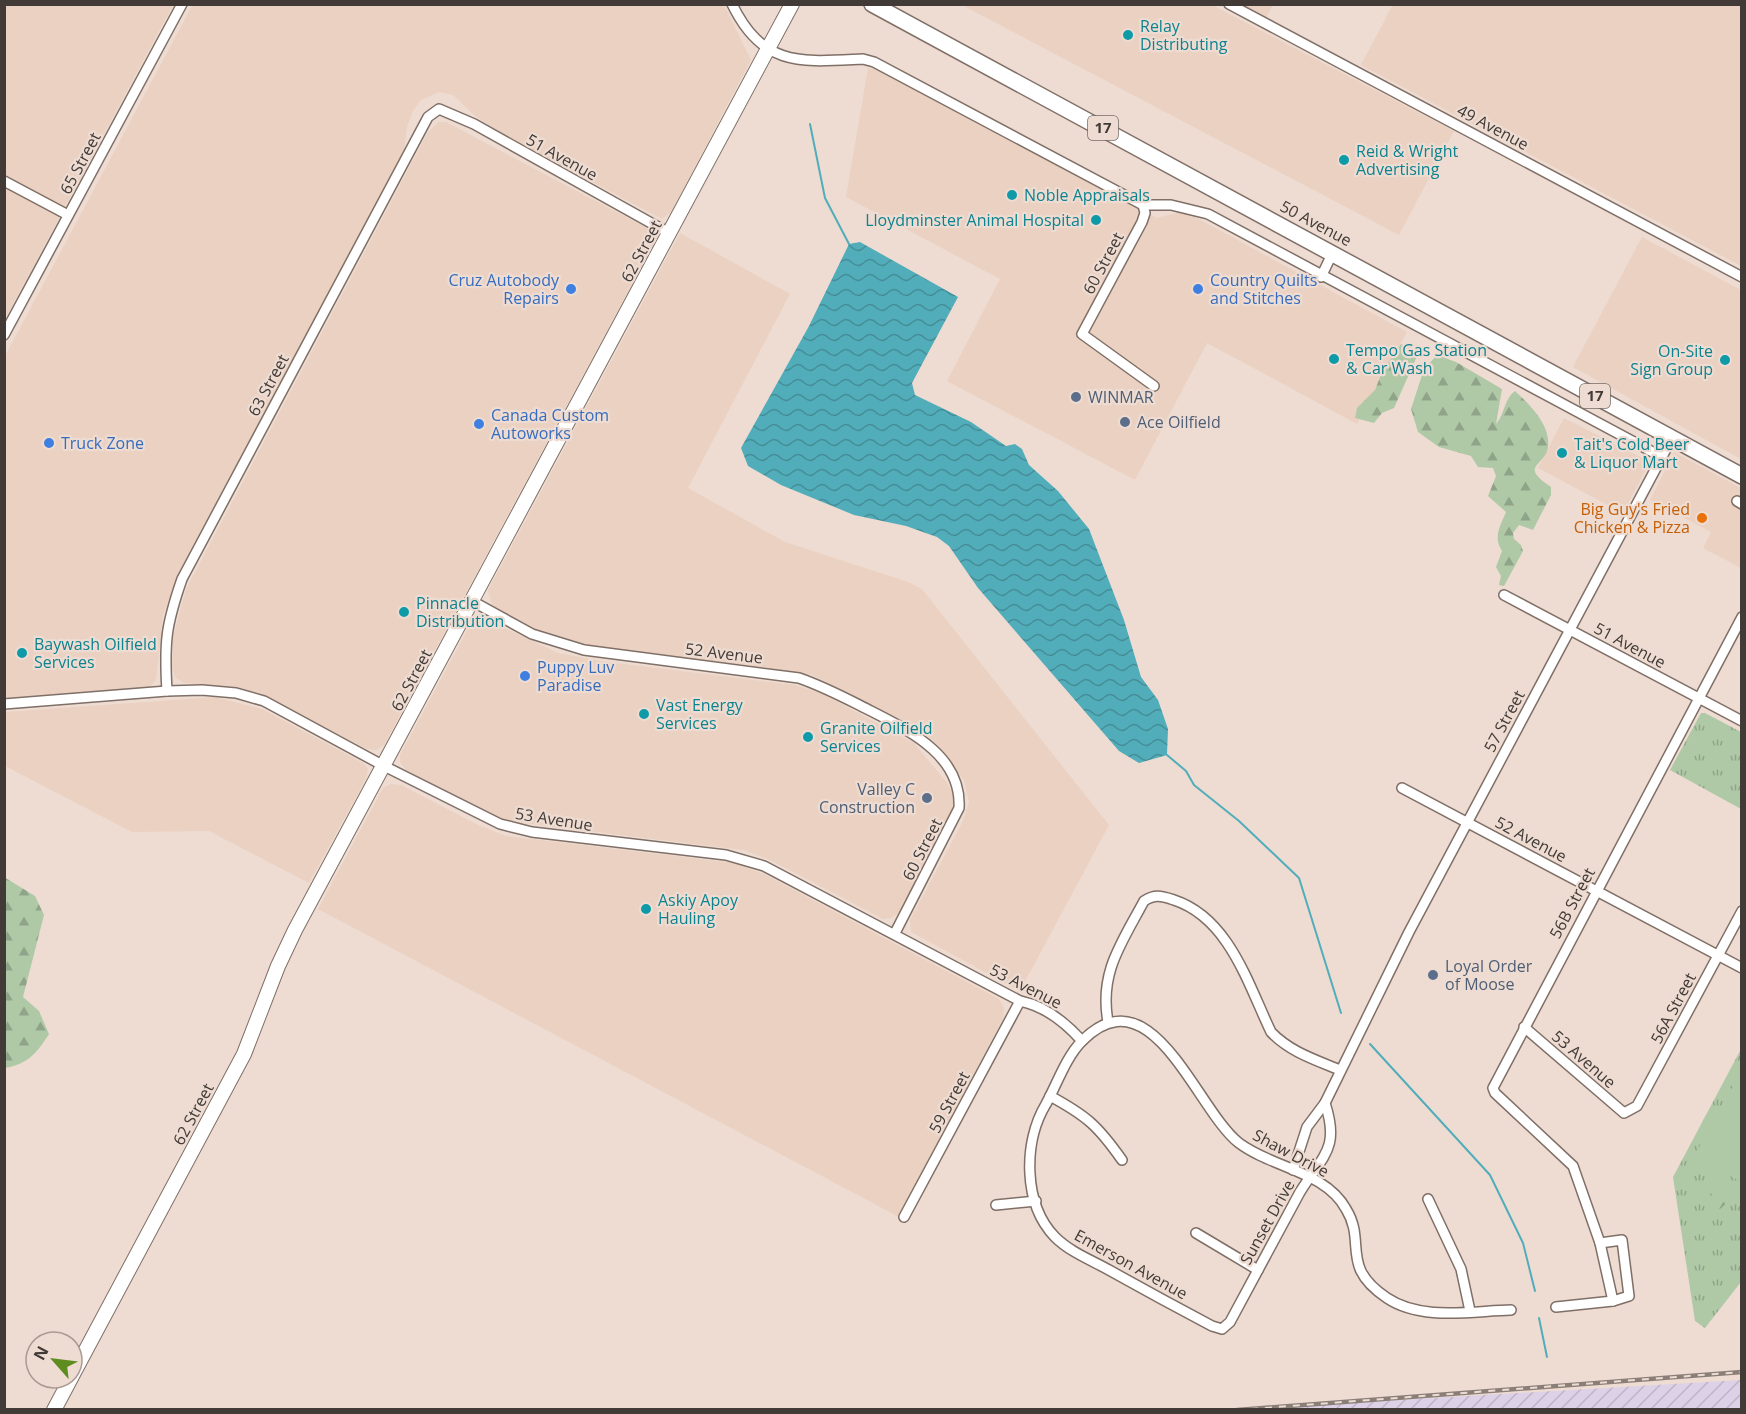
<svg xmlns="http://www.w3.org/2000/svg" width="1746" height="1414" font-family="'Open Sans',sans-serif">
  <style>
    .built { fill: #ead1c2 }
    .industrial { fill: url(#industrial-furrows) }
    .grass { fill: url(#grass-tufts) }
    .forest { fill: url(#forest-firs) }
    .pitch { fill: #afc9a7 }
    .water { fill: url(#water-waves) }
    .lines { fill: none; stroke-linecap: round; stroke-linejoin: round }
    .stream { stroke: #51adba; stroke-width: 2 }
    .street-casing { stroke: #7f6f66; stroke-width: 12 }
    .secondary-casing { stroke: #7f6f66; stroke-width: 16 }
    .primary-casing { stroke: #7f6f66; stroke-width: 18 }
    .street { stroke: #fff; stroke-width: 9 }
    .secondary { stroke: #fff; stroke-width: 14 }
    .primary { stroke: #fff; stroke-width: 15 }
    .rail-casing { stroke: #8a7e78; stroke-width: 4.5 }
    .rail { stroke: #eedcd2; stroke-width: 2; stroke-dasharray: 7; stroke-linecap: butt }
    .culture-dot { fill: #0f9aa8; stroke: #eedcd2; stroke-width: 2 }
    .shop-dot { fill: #3f7fe0; stroke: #eedcd2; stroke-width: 2 }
    .service-dot { fill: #5c6f8a; stroke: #eedcd2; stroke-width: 2 }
    .food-dot { fill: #e8710a; stroke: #eedcd2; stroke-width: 2 }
    .labels { text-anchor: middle; stroke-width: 4.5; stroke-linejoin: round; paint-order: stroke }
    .shield { fill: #eedcd2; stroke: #756b65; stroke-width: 1.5 }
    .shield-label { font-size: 15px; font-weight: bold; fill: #413a36 }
    .culture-label { font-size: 16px; fill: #0d838f; stroke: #eedcd2; text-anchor: start }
    .street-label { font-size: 16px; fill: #413a36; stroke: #eedcd2 }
    .shop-label { font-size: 16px; fill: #366cbe; stroke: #eedcd2; text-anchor: start }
    .service-label { font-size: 16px; fill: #4e5e75; stroke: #eedcd2; text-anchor: start }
    .food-label { font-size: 16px; fill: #c56008; stroke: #eedcd2; text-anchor: end }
  </style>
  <defs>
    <pattern id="industrial-furrows" width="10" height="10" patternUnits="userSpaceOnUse" patternTransform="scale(1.5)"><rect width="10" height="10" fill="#dcd1e6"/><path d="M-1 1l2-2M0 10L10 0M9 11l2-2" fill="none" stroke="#beb4c6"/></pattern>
    <pattern id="grass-tufts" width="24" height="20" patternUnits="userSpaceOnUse" patternTransform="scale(1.5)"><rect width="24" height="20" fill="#afc9a7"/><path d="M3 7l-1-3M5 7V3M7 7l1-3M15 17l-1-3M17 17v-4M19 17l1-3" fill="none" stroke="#90a489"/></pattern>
    <pattern id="forest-firs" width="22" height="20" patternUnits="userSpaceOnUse" patternTransform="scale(1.5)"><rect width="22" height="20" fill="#afc9a7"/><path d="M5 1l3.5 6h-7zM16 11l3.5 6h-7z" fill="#90a489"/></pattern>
    <pattern id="water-waves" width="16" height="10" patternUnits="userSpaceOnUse" patternTransform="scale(1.5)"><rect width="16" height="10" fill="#51adba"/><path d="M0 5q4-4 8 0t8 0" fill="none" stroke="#458e98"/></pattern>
  </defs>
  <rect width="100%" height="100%" fill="#eedcd2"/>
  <g class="built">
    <path d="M193,4L724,5L751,60L671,212L662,219L505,136L474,115L453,95L439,92L421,100L413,111L407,127L404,152L180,569L163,615L156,680L150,687L5,698V356Z"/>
    <path d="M1393,4L1741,5V266L1361,65Z"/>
    <path d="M5,5H173L5,319Z"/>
    <path d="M962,5H1212L1454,131L1399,235Z"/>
    <path d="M1241,5H1273L1266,18Z"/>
    <path d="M868,68L875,69L1157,218L1184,211L1407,332L1357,424L1207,343L1135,480L947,381L1000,279L846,197Z"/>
    <path d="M438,122H446L647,228L654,235V243L384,745L376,750L367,749L273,700L239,687L184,683L176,678L172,668L173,637L186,589L428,132Z"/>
    <path d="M680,233L790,294L688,488L785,542L908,582L922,589L1109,825L1020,991L911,932L910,920L962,823L969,802L964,781L939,746L923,732L812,675L764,667L591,647L533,629L492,605L488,590Z"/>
    <path d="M1642,237L1741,290V459L1573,367Z"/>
    <path d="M1564,418L1650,462L1623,513L1538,468Z"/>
    <path d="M1674,452L1741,488V568L1703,548L1711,532L1650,500Z"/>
    <path d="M481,617L558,653L601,661L795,685L823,694L914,743L948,784L954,798L952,812L899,913L891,918L883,919L770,860L743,850L514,822L495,817L406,770L400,762V755L470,625Z"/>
    <path d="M215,697L262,709L363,763L368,769L366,779L309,883L209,831L132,832L5,766V712Z"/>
    <path d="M391,784L401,785L478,825L506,836L734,863L764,874L999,999L1004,1008L1003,1018L899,1217L318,909L383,788Z"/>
  </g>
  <path class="industrial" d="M1741,1380V1409H1245Z"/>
  <g class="grass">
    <path d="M1701,713H1705L1741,732V809L1670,770Z"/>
    <path d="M1741,1049V1282L1705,1328L1695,1321L1673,1177Z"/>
  </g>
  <g class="forest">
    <path d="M1401,344L1414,348L1418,354L1394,408L1382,413L1374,423L1355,418L1357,408L1375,390L1382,372Z"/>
    <path d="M1437,355L1456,362L1502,389L1496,424C1505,414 1504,399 1515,391C1529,404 1551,425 1548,447C1545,467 1518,465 1551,487V495L1533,530L1519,525L1513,533L1514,539L1521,545L1523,551L1504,586L1499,585L1501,576L1496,567L1502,551C1493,538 1500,526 1506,512L1488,496L1496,476L1493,468L1478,467L1471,456L1439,447L1418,432L1411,409L1424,369Z"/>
    <path d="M4,877L35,896L44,915L23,997L39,1011L49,1034C36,1054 28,1064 5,1068Z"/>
    <path d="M1713,1185L1728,1195V1202L1720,1209L1712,1207L1709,1199Z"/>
  </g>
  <path class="pitch" d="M1741,1072V1182L1694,1156Z"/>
  <path class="water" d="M860,242L958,297L912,383L915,395L971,422L1006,446L1015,444L1022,449L1029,465L1058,491L1089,529L1124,620L1141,677L1158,700L1168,729L1167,755L1139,763L1119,751L978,588L949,546L937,537L906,526L854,515L781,485L748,466L741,448L809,326L849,244Z"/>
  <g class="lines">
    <g class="stream">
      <path d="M810,124L825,198L849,244"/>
      <path d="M1167,755L1186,771L1194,785L1239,821L1299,878L1341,1013"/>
      <path d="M1370,1044L1490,1175L1523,1243L1535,1291"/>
      <path d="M1539,1318L1547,1357"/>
    </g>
    <defs>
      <g id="street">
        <path d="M732,4C763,68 802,62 863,59L874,62L1143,205H1171L1208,214L1662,457"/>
        <path d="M1229,4L1742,277"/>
        <path d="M4,181L68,215"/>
        <path d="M1143,205L1145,213L1142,222L1082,334L1154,386"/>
        <path d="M1321,277L1333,252"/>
        <path d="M4,335L182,4"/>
        <path d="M1737,501L1742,504"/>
        <path d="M1504,595L1742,721"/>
        <path d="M472,601L532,634L584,650L799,678C825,687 847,699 871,711C910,731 962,756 959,808L895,933"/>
        <path d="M167,691C164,642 166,625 182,579L428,117L439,109L474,124L669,233"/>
        <path d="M4,704L167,691L202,690L236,693L264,701L384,766L500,824L532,832L726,855L764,866L1020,1001C1045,1006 1065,1022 1082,1041"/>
        <path d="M1402,788L1742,968"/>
        <path d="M1108,1022C1099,973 1121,944 1144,901C1155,894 1161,896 1174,900C1229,918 1248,984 1271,1032C1290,1052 1316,1060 1340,1070"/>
        <path d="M1524,1027L1624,1113L1637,1106L1742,911"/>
        <path d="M1050,1096C1087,1116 1098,1126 1122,1160"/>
        <path d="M1325,1103C1340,1149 1323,1155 1300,1192L1230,1322L1222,1329L1212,1326C1178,1308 1143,1289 1109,1270C1091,1260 1070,1252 1055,1237C1023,1204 1023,1142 1046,1104C1057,1084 1066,1057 1082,1041C1152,970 1197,1111 1239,1143C1272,1168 1325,1171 1346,1209C1367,1243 1339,1266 1387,1298C1421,1321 1471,1311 1511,1310"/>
        <path d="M1293,1170L1307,1127L1325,1103L1409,932L1672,438"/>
        <path d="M1428,1199L1461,1269L1470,1311"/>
        <path d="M996,1205L1036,1201"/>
        <path d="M904,1217L1020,1001"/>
        <path d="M1196,1233L1258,1270"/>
        <path d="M1613,1301L1600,1243L1573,1166L1495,1093L1493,1088L1742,617"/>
        <path d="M1556,1307L1613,1301L1629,1296L1622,1240L1600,1243"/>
      </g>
      <g id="secondary">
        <path d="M72,1376L244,1054L278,966L295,930L792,4"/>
        <path d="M54,1410L71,1378"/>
      </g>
      <path id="primary" d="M872,4L1742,476"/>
    </defs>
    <use href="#street" class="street-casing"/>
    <use href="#secondary" class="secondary-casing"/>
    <use href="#primary" class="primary-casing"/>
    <use href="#street" class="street"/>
    <use href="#secondary" class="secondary"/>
    <use href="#primary" class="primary"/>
    <defs>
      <path id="rail" d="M1237,1410L1742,1372"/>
    </defs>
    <use href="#rail" class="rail-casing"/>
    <use href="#rail" class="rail"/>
  </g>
  <g class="culture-dot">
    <circle cx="1128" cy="35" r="6"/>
    <circle cx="1344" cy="160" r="6"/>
    <circle cx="1012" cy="195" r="6"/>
    <circle cx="1096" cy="220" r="6"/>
    <circle cx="1334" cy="359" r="6"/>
    <circle cx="1725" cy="360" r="6"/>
    <circle cx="1562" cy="453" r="6"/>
    <circle cx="404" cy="612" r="6"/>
    <circle cx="22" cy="653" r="6"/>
    <circle cx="644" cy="714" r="6"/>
    <circle cx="808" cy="737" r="6"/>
    <circle cx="646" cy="909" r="6"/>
  </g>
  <g class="shop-dot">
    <circle cx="571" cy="289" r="6"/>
    <circle cx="1198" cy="289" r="6"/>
    <circle cx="479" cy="424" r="6"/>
    <circle cx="49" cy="443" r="6"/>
    <circle cx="525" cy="676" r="6"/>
  </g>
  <g class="service-dot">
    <circle cx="1076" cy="397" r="6"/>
    <circle cx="1125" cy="422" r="6"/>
    <circle cx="927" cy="798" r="6"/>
    <circle cx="1433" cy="975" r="6"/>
  </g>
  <circle class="food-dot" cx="1702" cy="518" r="6"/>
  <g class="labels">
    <g class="shield">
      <rect x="1088" y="116" width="30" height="24" rx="4.5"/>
      <rect x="1580" y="384" width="30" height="24" rx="4.5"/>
    </g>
    <g class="shield-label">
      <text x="1103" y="133">17</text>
      <text x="1595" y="401">17</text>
    </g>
    <g class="culture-label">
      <text x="1140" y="32">Relay<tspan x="1140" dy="18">Distributing</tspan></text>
      <text x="1356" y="157">Reid &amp; Wright<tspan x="1356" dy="18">Advertising</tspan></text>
      <text x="1024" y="201">Noble Appraisals</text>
      <text x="1084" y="226" text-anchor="end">Lloydminster Animal Hospital</text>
      <text x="1346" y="356">Tempo Gas Station<tspan x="1346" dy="18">&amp; Car Wash</tspan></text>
      <text x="1713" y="357" text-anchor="end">On-Site<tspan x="1713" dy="18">Sign Group</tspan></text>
      <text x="1574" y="450">Tait's Cold Beer<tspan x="1574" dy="18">&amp; Liquor Mart</tspan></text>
      <text x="416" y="609">Pinnacle<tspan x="416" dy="18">Distribution</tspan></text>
      <text x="34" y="650">Baywash Oilfield<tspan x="34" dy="18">Services</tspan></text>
      <text x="656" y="711">Vast Energy<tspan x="656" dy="18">Services</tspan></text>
      <text x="820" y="734">Granite Oilfield<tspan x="820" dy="18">Services</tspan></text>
      <text x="658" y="906">Askiy Apoy<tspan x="658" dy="18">Hauling</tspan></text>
    </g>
    <g class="street-label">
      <text transform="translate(1493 127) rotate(28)" y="6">49 Avenue</text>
      <text transform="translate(562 157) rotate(29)" y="6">51 Avenue</text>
      <text transform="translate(80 163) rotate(-62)" y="6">65 Street</text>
      <text transform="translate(1316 223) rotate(28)" y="6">50 Avenue</text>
      <text transform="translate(641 251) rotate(-62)" y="6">62 Street</text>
      <text transform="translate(1103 263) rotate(-62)" y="6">60 Street</text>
      <text transform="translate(268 385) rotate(-62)" y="6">63 Street</text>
      <text transform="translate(1630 645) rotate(28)" y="6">51 Avenue</text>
      <text transform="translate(724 653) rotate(7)" y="6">52 Avenue</text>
      <text transform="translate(411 680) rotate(-62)" y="6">62 Street</text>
      <text transform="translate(1504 721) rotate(-62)" y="6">57 Street</text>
      <text transform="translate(554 819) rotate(9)" y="6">53 Avenue</text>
      <text transform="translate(1531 839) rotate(28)" y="6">52 Avenue</text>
      <text transform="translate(922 849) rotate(-63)" y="6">60 Street</text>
      <text transform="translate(1572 903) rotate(-62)" y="6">56B Street</text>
      <text transform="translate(1026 986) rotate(27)" y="6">53 Avenue</text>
      <text transform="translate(1673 1008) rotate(-62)" y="6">56A Street</text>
      <text transform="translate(1584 1059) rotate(41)" y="6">53 Avenue</text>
      <text transform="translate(949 1102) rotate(-62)" y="6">59 Street</text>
      <text transform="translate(193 1114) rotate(-62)" y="6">62 Street</text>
      <text transform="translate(1291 1153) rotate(28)" y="6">Shaw Drive</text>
      <text transform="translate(1267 1222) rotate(-61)" y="6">Sunset Drive</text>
      <text transform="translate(1131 1264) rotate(29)" y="6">Emerson Avenue</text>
    </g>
    <g class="shop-label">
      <text x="559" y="286" text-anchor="end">Cruz Autobody<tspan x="559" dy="18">Repairs</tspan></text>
      <text x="1210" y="286">Country Quilts<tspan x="1210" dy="18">and Stitches</tspan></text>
      <text x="491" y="421">Canada Custom<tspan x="491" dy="18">Autoworks</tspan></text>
      <text x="61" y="449">Truck Zone</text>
      <text x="537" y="673">Puppy Luv<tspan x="537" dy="18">Paradise</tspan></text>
    </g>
    <g class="service-label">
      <text x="1088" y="403">WINMAR</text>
      <text x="1137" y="428">Ace Oilfield</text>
      <text x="915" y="795" text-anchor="end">Valley C<tspan x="915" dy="18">Construction</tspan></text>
      <text x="1445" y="972">Loyal Order<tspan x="1445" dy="18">of Moose</tspan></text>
    </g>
    <g class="food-label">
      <text x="1690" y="515">Big Guy's Fried<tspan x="1690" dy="18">Chicken &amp; Pizza</tspan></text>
    </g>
  </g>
  <rect width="1746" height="1414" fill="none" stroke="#413a36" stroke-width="12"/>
  <g transform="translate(54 1360) rotate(298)"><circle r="28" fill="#eedcd2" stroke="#a99b94" stroke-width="1.5"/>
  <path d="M0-4.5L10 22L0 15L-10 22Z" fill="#5e8c1f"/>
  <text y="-9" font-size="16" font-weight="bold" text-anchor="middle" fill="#413a36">N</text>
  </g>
</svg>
